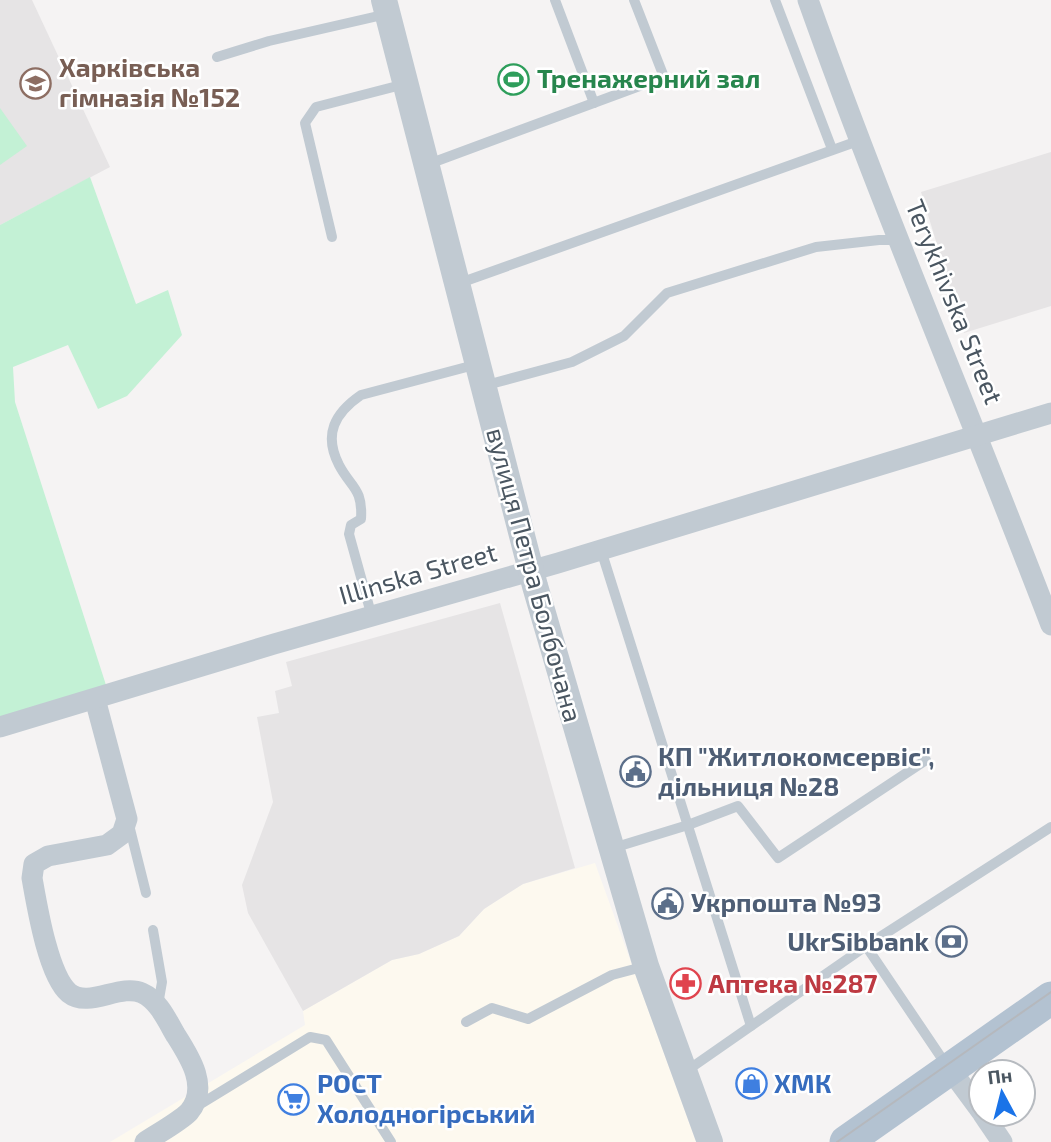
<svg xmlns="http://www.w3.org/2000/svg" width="1051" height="1142" font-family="'Exo 2',sans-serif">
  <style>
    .commercial { fill: #fdf9ef }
    .education { fill: #e6e4e5 }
    .green { fill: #c3f1d5 }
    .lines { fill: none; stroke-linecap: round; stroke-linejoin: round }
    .service { stroke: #c1cad2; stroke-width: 10 }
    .minor { stroke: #c1cad2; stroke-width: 21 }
    .tertiary { stroke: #c1cad2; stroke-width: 26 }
    .primary { stroke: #b3c2d1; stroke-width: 33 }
    .tram { stroke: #b5b8bd; stroke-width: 2 }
    .labels { text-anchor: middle; stroke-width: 5; stroke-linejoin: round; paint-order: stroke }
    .education-label { font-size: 26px; font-weight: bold; fill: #785e54; stroke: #fff; text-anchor: start }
    .leisure-label { font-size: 26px; font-weight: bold; fill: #27864d; stroke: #fff; text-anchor: start }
    .street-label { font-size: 26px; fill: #4a5661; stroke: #fff }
    .service-label { font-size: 26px; font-weight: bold; fill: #4e5e75; stroke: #fff; text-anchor: start }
    .health-label { font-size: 26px; font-weight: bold; fill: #be3a42; stroke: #fff; text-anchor: start }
    .shop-label { font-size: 26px; font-weight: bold; fill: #366cbe; stroke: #fff; text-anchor: start }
  </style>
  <rect width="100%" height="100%" fill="#f5f3f3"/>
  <path class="commercial" d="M595,863L696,1142H110L305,1025L303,1011L392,960L419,954L459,936L484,909L523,884Z"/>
  <g class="education">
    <path d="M0,0H32L110,167L0,225Z"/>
    <path d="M1051,152V306L964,333L921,192Z"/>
    <path d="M500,603L575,868L523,884L484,909L459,936L419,954L392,960L303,1011L248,913L242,885L273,802L257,717L279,713L275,691L292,686L286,662Z"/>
  </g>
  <g class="green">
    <path d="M0,108L27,146L0,165Z"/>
    <path d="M90,177L136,304L168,290L182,335L127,396L98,409L68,345L13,367L15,402L106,685L0,721V225Z"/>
  </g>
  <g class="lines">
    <g class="service">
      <path d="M555,0L594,103"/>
      <path d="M775,0L832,149"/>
      <path d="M217,57L269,41L387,14"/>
      <path d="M426,165L664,77L634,0"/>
      <path d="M332,237L305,123L316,107L405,84"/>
      <path d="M457,284L858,141"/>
      <path d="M483,386L572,362L624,336L667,293L816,247L879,240H899"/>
      <path d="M601,550L751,1026"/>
      <path d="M372,617L349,534L351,525L361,519C363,488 351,488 339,465C323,434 335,413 361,395L478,364"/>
      <path d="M129,825L146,893"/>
      <path d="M613,848L688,825L738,806L778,858L926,760"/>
      <path d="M153,930L162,982L158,1005"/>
      <path d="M866,946L947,1066"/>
      <path d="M466,1022L492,1008L528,1019L612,975L646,966"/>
      <path d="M685,1072L866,946L1051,827"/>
      <path d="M194,1108L310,1037L326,1040L391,1142"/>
    </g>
    <g class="minor">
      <path d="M808,0C883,211 971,416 1051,625"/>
      <path d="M95,699L127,819L122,834L107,845L48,856L34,864L32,878C37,906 48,975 69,993C89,1009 120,983 142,993C158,1000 167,1020 175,1034C189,1056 210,1087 189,1112C179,1122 157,1134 145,1142"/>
      <path d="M0,727L274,644L558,563L1051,413"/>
      <path d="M950,1069L981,1111"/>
      <path d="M983,1114L1002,1142"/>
    </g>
    <path class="tertiary" d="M384,0L535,586L646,966L710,1142"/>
    <path class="primary" d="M846,1142L1051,998"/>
    <path class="tram" d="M837,1142L1051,992"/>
  </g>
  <defs>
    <symbol id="stadium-ring" viewBox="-11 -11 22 22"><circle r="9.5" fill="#fff" stroke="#2e9e5b" stroke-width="1.5"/><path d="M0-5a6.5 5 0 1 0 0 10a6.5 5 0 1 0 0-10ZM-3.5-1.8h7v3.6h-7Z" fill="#2e9e5b"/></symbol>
    <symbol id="school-ring" viewBox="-11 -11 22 22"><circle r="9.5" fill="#fff" stroke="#8d6e63" stroke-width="1.5"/><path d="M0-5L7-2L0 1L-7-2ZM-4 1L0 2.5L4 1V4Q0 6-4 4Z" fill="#8d6e63"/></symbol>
    <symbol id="civic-ring" viewBox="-11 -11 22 22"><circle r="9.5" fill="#fff" stroke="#5c6f8a" stroke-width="1.5"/><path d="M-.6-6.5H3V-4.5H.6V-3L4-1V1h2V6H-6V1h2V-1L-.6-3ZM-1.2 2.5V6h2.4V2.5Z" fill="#5c6f8a"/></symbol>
    <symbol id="bank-ring" viewBox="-11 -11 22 22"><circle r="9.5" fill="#fff" stroke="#5c6f8a" stroke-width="1.5"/><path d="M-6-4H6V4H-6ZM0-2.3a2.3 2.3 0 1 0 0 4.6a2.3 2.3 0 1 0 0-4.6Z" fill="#5c6f8a"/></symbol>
    <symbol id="pharmacy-ring" viewBox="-11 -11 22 22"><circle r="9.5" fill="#fff" stroke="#e0444e" stroke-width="1.5"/><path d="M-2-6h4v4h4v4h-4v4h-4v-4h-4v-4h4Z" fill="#e0444e"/></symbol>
    <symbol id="shop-ring" viewBox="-11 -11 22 22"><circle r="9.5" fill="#fff" stroke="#3f7fe0" stroke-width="1.5"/><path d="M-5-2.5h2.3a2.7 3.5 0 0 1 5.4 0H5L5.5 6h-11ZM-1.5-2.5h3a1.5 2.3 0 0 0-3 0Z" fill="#3f7fe0"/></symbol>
    <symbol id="supermarket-ring" viewBox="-11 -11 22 22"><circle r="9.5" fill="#fff" stroke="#3f7fe0" stroke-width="1.5"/><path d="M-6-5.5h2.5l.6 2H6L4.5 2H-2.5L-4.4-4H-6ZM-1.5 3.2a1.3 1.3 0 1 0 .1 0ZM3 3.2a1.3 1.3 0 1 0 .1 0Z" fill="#3f7fe0"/></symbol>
  </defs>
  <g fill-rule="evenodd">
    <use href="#stadium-ring" x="496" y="62" width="35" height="35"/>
    <use href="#school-ring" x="18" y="66" width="35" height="35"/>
    <use href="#civic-ring" x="618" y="754" width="35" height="35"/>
    <use href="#civic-ring" x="650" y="886" width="35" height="35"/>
    <use href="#bank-ring" x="934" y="924" width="35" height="35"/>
    <use href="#pharmacy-ring" x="668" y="966" width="35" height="35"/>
    <use href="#shop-ring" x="734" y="1066" width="35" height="35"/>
    <use href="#supermarket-ring" x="276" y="1082" width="35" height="35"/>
  </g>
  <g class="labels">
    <g class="education-label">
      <text x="59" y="77">Харківська<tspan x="59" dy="30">гімназія №152</tspan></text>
    </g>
    <g class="leisure-label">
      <text x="537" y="88">Тренажерний зал</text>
    </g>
    <g class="street-label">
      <text transform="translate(954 302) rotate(68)" y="9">Terykhivska Street</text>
      <text transform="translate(418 574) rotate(-16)" y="9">Illinska Street</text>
      <text transform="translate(534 575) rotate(75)" y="9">вулиця Петра Болбочана</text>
    </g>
    <g class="service-label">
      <text x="658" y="766">КП "Житлокомсервіс",<tspan x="658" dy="30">дільниця №28</tspan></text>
      <text x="691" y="912">Укрпошта №93</text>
      <text x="929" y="951" text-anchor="end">UkrSibbank</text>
    </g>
    <g class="health-label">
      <text x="708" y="993">Аптека №287</text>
    </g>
    <g class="shop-label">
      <text x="317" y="1093">РОСТ<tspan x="317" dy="30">Холодногірський</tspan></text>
      <text x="774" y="1093">ХМК</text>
    </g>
  </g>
  <g transform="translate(1002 1093) rotate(353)"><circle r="33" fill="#ffffff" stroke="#b7bbc0" stroke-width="2"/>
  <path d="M0-5L12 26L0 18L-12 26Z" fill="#1a73e8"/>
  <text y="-10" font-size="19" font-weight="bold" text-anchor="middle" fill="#4a5661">Пн</text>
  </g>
</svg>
